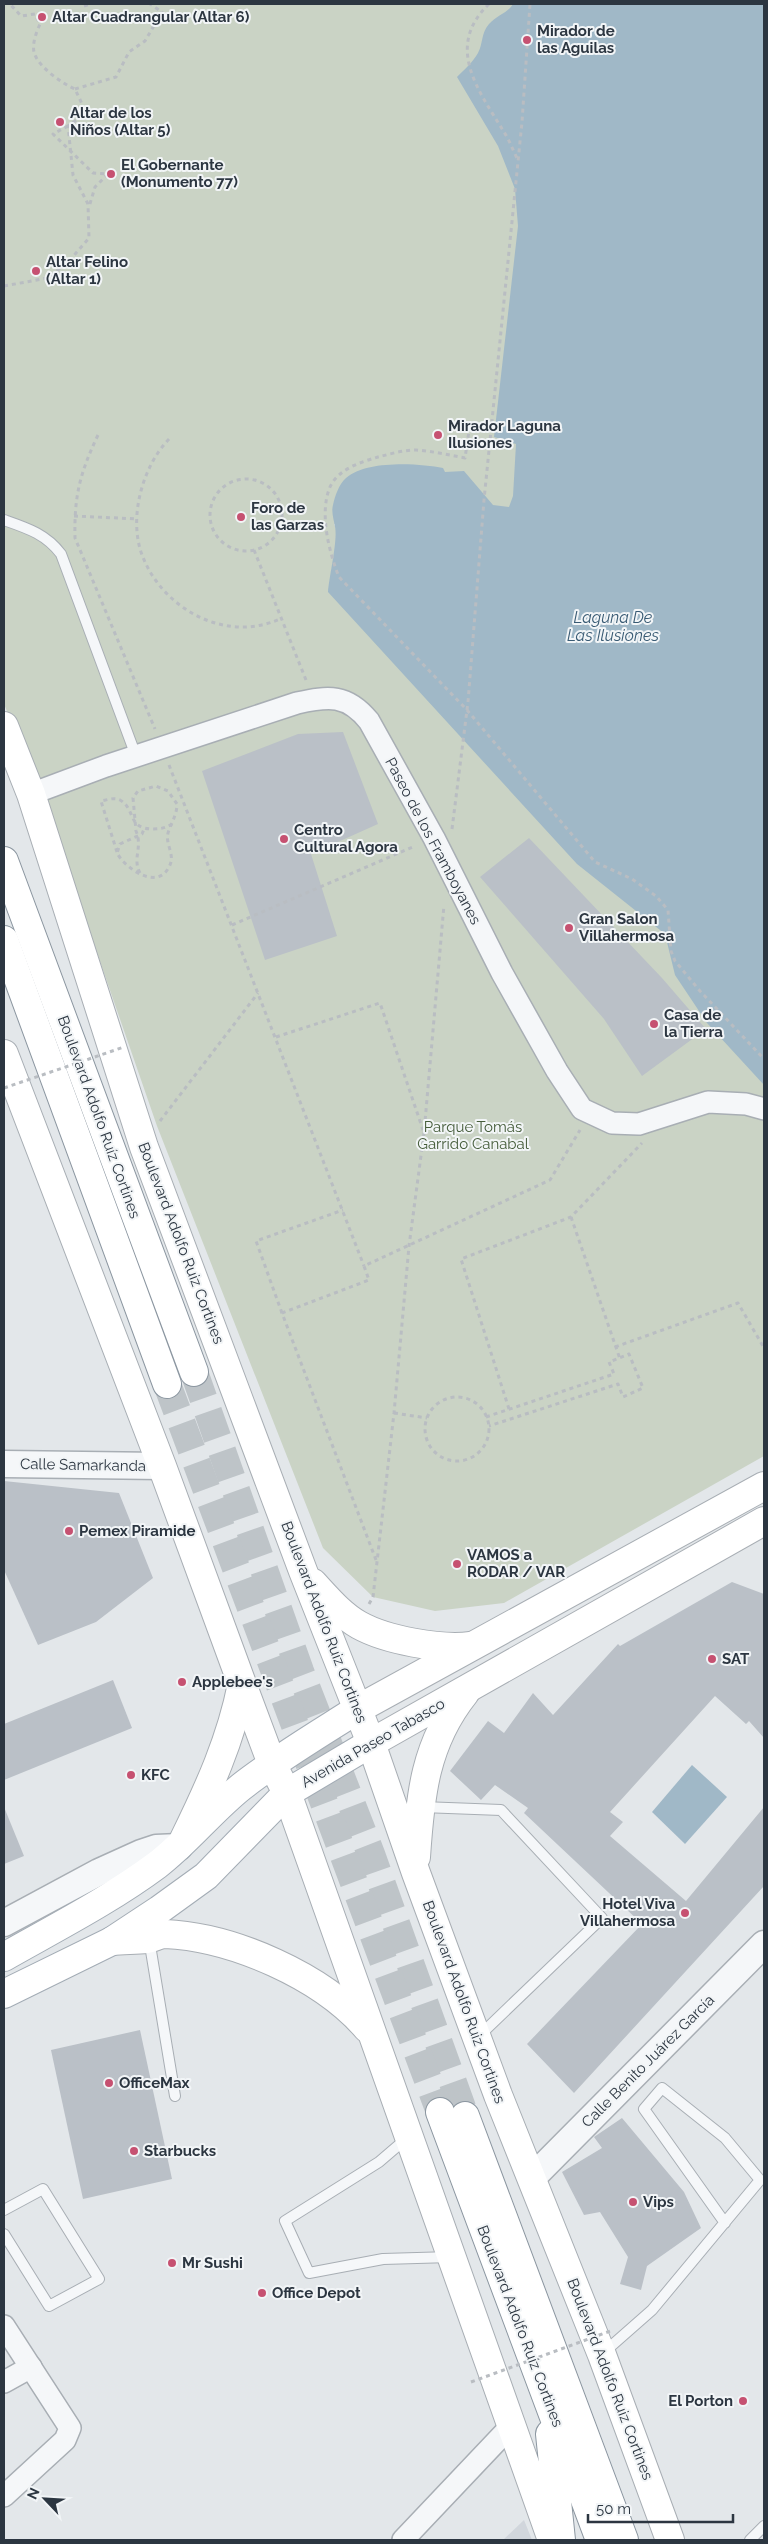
<svg xmlns="http://www.w3.org/2000/svg" width="768" height="2544" font-family="Raleway,sans-serif">
  <style>
    .built { fill: #d1d6dc }
    .green { fill: #cad3c5 }
    .water { fill: #a0b8c7 }
    .building { fill: #bac0c7 }
    .lines { fill: none; stroke-linecap: round; stroke-linejoin: round }
    .trunk-tunnel { stroke: #bec4c8; stroke-width: 28; stroke-dasharray: 28 14; stroke-linecap: butt }
    .service-casing { stroke: #a8aeb4; stroke-width: 12 }
    .minor-casing { stroke: #a8aeb4; stroke-width: 24 }
    .tertiary-casing { stroke: #a8aeb4; stroke-width: 29 }
    .secondary-casing { stroke: #a8aeb4; stroke-width: 30 }
    .primary-casing { stroke: #a3acb5; stroke-width: 30 }
    .trunk-casing { stroke: #8b96a0; stroke-width: 30 }
    .path { stroke: #b9bdc2; stroke-width: 3; stroke-dasharray: 4 4; stroke-linecap: butt }
    .service { stroke: #f5f7f9; stroke-width: 10 }
    .minor { stroke: #f5f7f9; stroke-width: 21 }
    .tertiary { stroke: #f5f7f9; stroke-width: 26 }
    .secondary { stroke: #fff; stroke-width: 28 }
    .primary { stroke: #fff; stroke-width: 28 }
    .trunk { stroke: #fff; stroke-width: 28 }
    .path-bridge { stroke: #b9bdc2; stroke-width: 3; stroke-dasharray: 4 4; stroke-linecap: butt }
    .poi-dot { fill: #c65171; stroke: #f2f5f7; stroke-width: 2 }
    .labels { text-anchor: middle; stroke-width: 4; stroke-linejoin: round; paint-order: stroke }
    .poi-label { font-size: 15px; font-weight: bold; fill: #2c3641; stroke: #f2f5f7; text-anchor: start }
    .street-label { font-size: 15px; fill: #2c3641; stroke: #f2f5f7 }
    .park-label { font-size: 15px; fill: #455c3a; stroke: #f2f5f7 }
    .water-label { font-size: 16px; font-style: italic; fill: #385a73; stroke: #f2f5f7 }
  </style>
  <rect width="100%" height="100%" fill="#e3e7ea"/>
  <path class="built" d="M524,2520L532,2540H503Z"/>
  <path class="green" d="M4,4H567L519,508L334,524L344,550L764,1026V1456L504,1603L435,1611L373,1597L323,1548L157,1126L49,814L4,704Z"/>
  <g class="water">
    <path d="M513,4H764V1085L707,1023L675,975L665,934L577,864L328,592C329,577 338,540 335,527C334,520 331,512 333,505C335,496 339,484 346,478C366,460 419,463 443,468L445,472L464,471L493,505L509,507L513,496L516,444L494,437L518,226L515,189L498,146L457,77C464,70 473,62 478,53C483,44 481,33 489,24C496,16 509,12 513,4Z"/>
    <path d="M692,1765L727,1797L685,1844L652,1812Z"/>
  </g>
  <g class="building">
    <path d="M343,732L378,824L311,854L337,936L265,960L202,771L298,734Z"/>
    <path d="M529,838L662,978L706,1029L642,1076L604,1019L480,877Z"/>
    <path d="M4,1481L119,1493L153,1578L96,1622L38,1645L4,1570Z"/>
    <path d="M732,1582L764,1594V1738L749,1721L746,1724L715,1696L610,1812L623,1822L610,1836L686,1901L764,1807V1886L574,2093L527,2044L642,1924L524,1813L528,1808L495,1785L481,1800L450,1771L488,1721L504,1733L533,1693L553,1715L618,1644L620,1646Z"/>
    <path d="M113,1680L132,1728L4,1780V1724Z"/>
    <path d="M4,1807L24,1856L4,1864Z"/>
    <path d="M140,2030L172,2179L83,2199L51,2050Z"/>
    <path d="M622,2118L684,2192L701,2228L647,2266L641,2290L620,2284L628,2257L600,2212L584,2215L562,2172L602,2148L594,2137Z"/>
  </g>
  <g class="lines">
    <g class="trunk-tunnel">
      <path d="M194,1372L300,1671L371,1854L465,2116"/>
      <path d="M167,1384L440,2112"/>
    </g>
    <defs>
      <g id="service">
        <path d="M4,520C27,528 46,534 61,554L136,756"/>
        <path d="M422,1807L501,1810L602,1918L479,2036"/>
        <path d="M149,1939L175,2096"/>
        <path d="M407,2138L379,2162L285,2221L309,2273L383,2259L451,2257"/>
        <path d="M4,2210L43,2189L99,2279L49,2306L4,2234"/>
        <path d="M602,2354L652,2310L760,2180L725,2138L662,2088L644,2109L725,2223"/>
        <path d="M750,2540L764,2526"/>
      </g>
      <g id="minor">
        <path d="M31,794L106,766L297,703C329,696 347,694 369,721L434,838L502,973L557,1071L582,1109L612,1123L639,1124L708,1102L746,1104L764,1109"/>
        <path d="M4,2326L70,2428L65,2440L4,2496"/>
        <path d="M4,2382L31,2367"/>
        <path d="M403,2540L512,2425"/>
      </g>
      <g id="tertiary">
        <path d="M4,1464L162,1466"/>
        <path d="M4,1923L99,1872L141,1853L156,1848L179,1847"/>
        <path d="M532,2178L764,1944"/>
      </g>
      <g id="secondary">
        <path d="M4,726L31,794L144,1147L303,1571L371,1743L416,1873L498,2095L602,2355L670,2540"/>
        <path d="M4,1054L162,1466L241,1681L272,1764L287,1793L552,2540"/>
        <path d="M313,1583C327,1598 341,1615 359,1625C386,1640 440,1650 471,1646"/>
        <path d="M358,1709L764,1486"/>
        <path d="M371,1743L764,1521"/>
        <path d="M184,1839C209,1788 231,1740 242,1684"/>
        <path d="M416,1857C420,1796 425,1743 465,1693"/>
        <path d="M112,1941C124,1940 135,1940 147,1939C153,1938 159,1934 165,1934C233,1937 322,1976 367,2028"/>
      </g>
      <g id="primary">
        <path d="M4,1957C55,1928 110,1900 157,1865C188,1841 211,1811 241,1787C278,1758 319,1734 358,1709"/>
        <path d="M4,1994L112,1941L159,1910L206,1876L287,1793L371,1743"/>
      </g>
      <g id="trunk">
        <path d="M4,861L194,1372"/>
        <path d="M4,940L167,1384"/>
        <path d="M440,2112L600,2540"/>
        <path d="M465,2116L624,2540"/>
        <path d="M550,2434L561,2540"/>
      </g>
    </defs>
    <use href="#service" class="service-casing"/>
    <use href="#minor" class="minor-casing"/>
    <use href="#tertiary" class="tertiary-casing"/>
    <use href="#secondary" class="secondary-casing"/>
    <use href="#primary" class="primary-casing"/>
    <use href="#trunk" class="trunk-casing"/>
    <g class="path">
      <path d="M489,4C444,47 479,91 504,132C510,141 513,151 518,160"/>
      <path d="M84,6L90,4"/>
      <path d="M75,89L116,77L129,52L145,41L162,12L150,4"/>
      <path d="M68,126L53,134L93,173L108,174L95,187L89,207"/>
      <path d="M4,286L48,278L70,260L89,238L88,204L73,175L68,126L78,119L83,106L75,89C63,84 40,68 35,55C31,46 36,33 40,24L35,14L21,16L10,4"/>
      <path d="M492,425L470,424L465,458C449,455 432,451 416,450C403,450 390,454 378,457C361,462 338,469 330,487C319,513 329,552 339,577L467,710L595,862L632,879L656,896L668,910L671,951L675,961L700,991L764,1059"/>
      <path d="M98,435C80,473 74,496 75,538L155,729"/>
      <path d="M169,439C143,466 129,515 141,552C160,608 226,645 282,618"/>
      <circle cx="246" cy="515" r="36"/>
      <path d="M74,516L138,519"/>
      <path d="M280,523H326"/>
      <path d="M254,550L306,680"/>
      <path d="M169,765L364,1266"/>
      <path d="M452,829L468,702L484,500L522,122L530,4"/>
      <path d="M117,852L101,801C107,800 114,797 120,800C136,809 127,829 153,829C160,829 166,828 172,824"/>
      <path d="M140,873C132,858 143,848 136,831L133,798L138,791L156,786L168,791L177,804C177,815 171,823 168,833C165,845 176,855 169,867C157,891 125,868 117,853L120,844L142,834L144,829"/>
      <path d="M232,925L415,846"/>
      <path d="M276,1037L380,1003L423,1130"/>
      <path d="M160,1121L258,993"/>
      <path d="M571,1217L620,1359"/>
      <path d="M282,1313L256,1241L343,1210"/>
      <path d="M615,1347L738,1303L764,1348"/>
      <circle cx="457" cy="1429" r="32"/>
      <path d="M509,1409L461,1259L571,1217L642,1143"/>
      <path d="M394,1413L427,1418"/>
      <path d="M486,1417L614,1374L609,1362L629,1354L643,1388L623,1397L618,1384L489,1426"/>
      <path d="M376,1560L282,1313L369,1280L364,1266L550,1180L580,1130"/>
      <path d="M369,1604L373,1597L394,1413L409,1246L424,1133L444,905"/>
    </g>
    <use href="#service" class="service"/>
    <use href="#minor" class="minor"/>
    <use href="#tertiary" class="tertiary"/>
    <use href="#secondary" class="secondary"/>
    <use href="#primary" class="primary"/>
    <use href="#trunk" class="trunk"/>
    <g class="path-bridge">
      <path d="M4,1088L124,1047"/>
      <path d="M471,2382L613,2330"/>
    </g>
  </g>
  <g class="poi-dot">
    <circle cx="42" cy="17" r="5"/>
    <circle cx="527" cy="40" r="5"/>
    <circle cx="60" cy="122" r="5"/>
    <circle cx="111" cy="174" r="5"/>
    <circle cx="36" cy="271" r="5"/>
    <circle cx="438" cy="435" r="5"/>
    <circle cx="241" cy="517" r="5"/>
    <circle cx="284" cy="839" r="5"/>
    <circle cx="569" cy="928" r="5"/>
    <circle cx="654" cy="1024" r="5"/>
    <circle cx="69" cy="1531" r="5"/>
    <circle cx="457" cy="1564" r="5"/>
    <circle cx="712" cy="1659" r="5"/>
    <circle cx="182" cy="1682" r="5"/>
    <circle cx="131" cy="1775" r="5"/>
    <circle cx="685" cy="1913" r="5"/>
    <circle cx="109" cy="2083" r="5"/>
    <circle cx="134" cy="2151" r="5"/>
    <circle cx="633" cy="2202" r="5"/>
    <circle cx="172" cy="2263" r="5"/>
    <circle cx="262" cy="2293" r="5"/>
    <circle cx="743" cy="2401" r="5"/>
  </g>
  <g class="labels">
    <g class="poi-label">
      <text x="52" y="22">Altar Cuadrangular (Altar 6)</text>
      <text x="537" y="36">Mirador de<tspan x="537" dy="17">las Aguilas</tspan></text>
      <text x="70" y="118">Altar de los<tspan x="70" dy="17">Niños (Altar 5)</tspan></text>
      <text x="121" y="170">El Gobernante<tspan x="121" dy="17">(Monumento 77)</tspan></text>
      <text x="46" y="267">Altar Felino<tspan x="46" dy="17">(Altar 1)</tspan></text>
      <text x="448" y="431">Mirador Laguna<tspan x="448" dy="17">Ilusiones</tspan></text>
      <text x="251" y="513">Foro de<tspan x="251" dy="17">las Garzas</tspan></text>
      <text x="294" y="835">Centro<tspan x="294" dy="17">Cultural Agora</tspan></text>
      <text x="579" y="924">Gran Salon<tspan x="579" dy="17">Villahermosa</tspan></text>
      <text x="664" y="1020">Casa de<tspan x="664" dy="17">la Tierra</tspan></text>
      <text x="79" y="1536">Pemex Piramide</text>
      <text x="467" y="1560">VAMOS a<tspan x="467" dy="17">RODAR / VAR</tspan></text>
      <text x="722" y="1664">SAT</text>
      <text x="192" y="1687">Applebee's</text>
      <text x="141" y="1780">KFC</text>
      <text x="675" y="1909" text-anchor="end">Hotel Viva<tspan x="675" dy="17">Villahermosa</tspan></text>
      <text x="119" y="2088">OfficeMax</text>
      <text x="144" y="2156">Starbucks</text>
      <text x="643" y="2207">Vips</text>
      <text x="182" y="2268">Mr Sushi</text>
      <text x="272" y="2298">Office Depot</text>
      <text x="733" y="2406" text-anchor="end">El Porton</text>
    </g>
    <g class="street-label">
      <text transform="translate(433 841) rotate(62)" y="5">Paseo de los Framboyanes</text>
      <text transform="translate(99 1117) rotate(70)" y="5">Boulevard Adolfo Ruíz Cortines</text>
      <text transform="translate(181 1243) rotate(69)" y="5">Boulevard Adolfo Ruiz Cortines</text>
      <text transform="translate(83 1465) rotate(1)" y="5">Calle Samarkanda</text>
      <text transform="translate(324 1622) rotate(69)" y="5">Boulevard Adolfo Ruiz Cortines</text>
      <text transform="translate(373 1743) rotate(-30)" y="5">Avenida Paseo Tabasco</text>
      <text transform="translate(464 2002) rotate(70)" y="5">Boulevard Adolfo Ruiz Cortines</text>
      <text transform="translate(648 2061) rotate(-45)" y="5">Calle Benito Juárez García</text>
      <text transform="translate(520 2326) rotate(69)" y="5">Boulevard Adolfo Ruíz Cortines</text>
      <text transform="translate(610 2379) rotate(69)" y="5">Boulevard Adolfo Ruiz Cortines</text>
    </g>
    <g class="park-label">
      <text x="473" y="1132">Parque Tomás<tspan x="473" dy="17">Garrido Canabal</tspan></text>
    </g>
    <g class="water-label">
      <text x="613" y="623">Laguna De<tspan x="613" dy="18">Las Ilusiones</tspan></text>
    </g>
  </g>
  <rect width="768" height="2544" fill="none" stroke="#2c3641" stroke-width="10"/>
  <g transform="translate(45 2499) rotate(295)" stroke="#f2f5f7" stroke-width="4" paint-order="stroke">
  <path d="M0-4L9 19L0 12L-9 19Z" fill="#2c3641"/>
  <text y="-8" font-size="14" font-weight="bold" text-anchor="middle" fill="#2c3641">N</text>
  </g>
  <path d="M588 2514v8h145v-8" fill="none" stroke="#2c3641" stroke-width="2.5"/>
  <text x="596" y="2514" font-size="15" fill="#2c3641" stroke="#f2f5f7" stroke-width="4" paint-order="stroke">50 m</text>
</svg>
